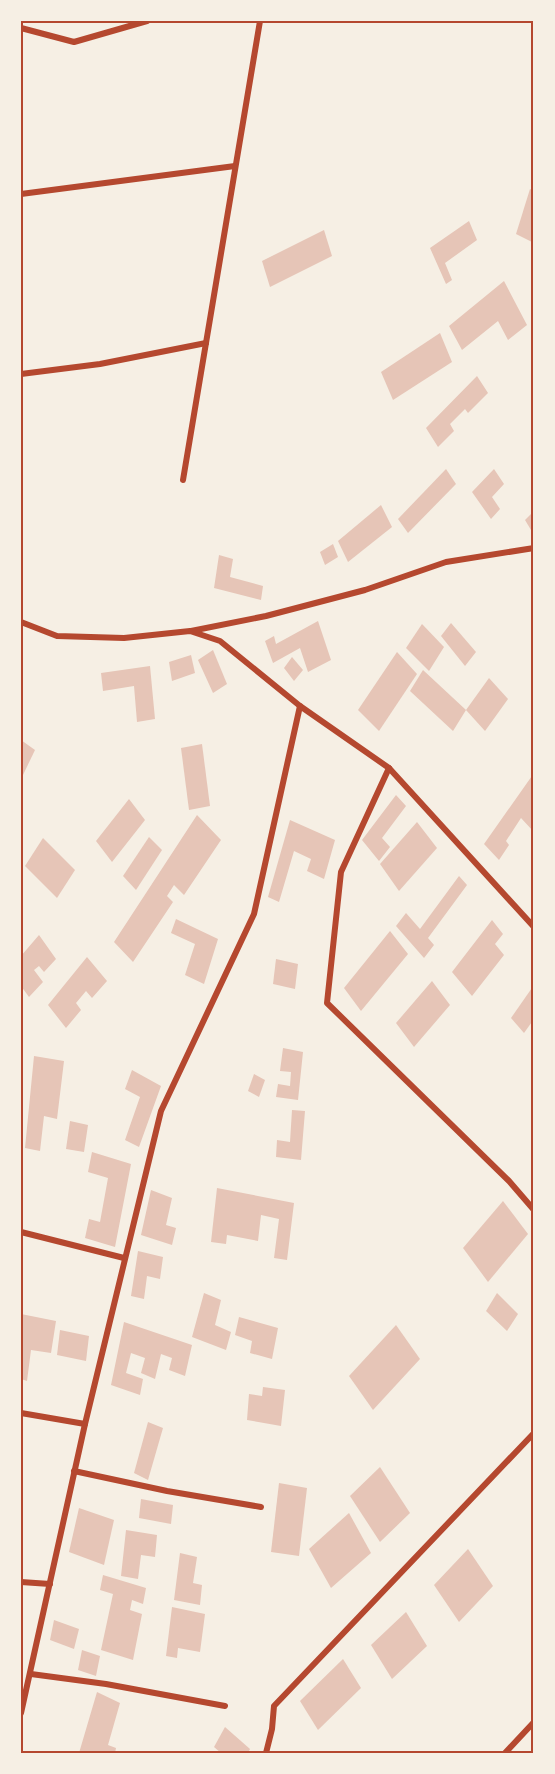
<svg xmlns="http://www.w3.org/2000/svg" width="555" height="1774" font-family="Arial,sans-serif">
  <style>
    .building { fill: #e6c5b7 }
    .lines { fill: none; stroke-linecap: round; stroke-linejoin: round }
    .minor { stroke: #b5482f; stroke-width: 6 }
    .neatline { fill: none; stroke: #b5482f; stroke-width: 2 }
  </style>
  <rect width="100%" height="100%" fill="#f6efe4"/>
  <g class="building">
    <path d="M530,189L534,191V243L516,234Z"/>
    <path d="M469,221L477,240L445,263L452,280L446,284L430,248Z"/>
    <path d="M324,230L332,256L270,287L262,261Z"/>
    <path d="M504,281L527,325L508,340L498,321L462,350L449,326Z"/>
    <path d="M440,333L452,362L393,400L381,372Z"/>
    <path d="M477,376L488,393L468,413L465,409L450,424L454,431L438,447L426,428Z"/>
    <path d="M446,469L456,484L408,533L398,519Z"/>
    <path d="M494,469L504,484L492,497L500,509L491,519L472,492Z"/>
    <path d="M381,505L392,527L348,562L338,541Z"/>
    <path d="M534,511V535L525,520Z"/>
    <path d="M333,544L338,557L325,565L320,552Z"/>
    <path d="M219,555L233,559L230,577L263,586L261,600L214,588Z"/>
    <path d="M318,621L331,660L308,672L300,648L273,663L265,641L274,636L276,644Z"/>
    <path d="M451,623L476,652L465,666L441,636Z"/>
    <path d="M422,624L444,647L429,671L406,648Z"/>
    <path d="M213,650L227,684L213,693L198,660Z"/>
    <path d="M397,652L417,674L379,731L358,710Z"/>
    <path d="M191,655L195,673L172,681L169,662Z"/>
    <path d="M292,657L303,670L294,681L284,668Z"/>
    <path d="M150,666L155,719L137,722L134,686L103,691L101,673Z"/>
    <path d="M423,670L466,710L453,731L410,691Z"/>
    <path d="M489,678L508,699L485,731L466,710Z"/>
    <path d="M21,740L35,750L23,775L21,773Z"/>
    <path d="M202,744L210,806L189,810L181,748Z"/>
    <path d="M534,773V829L533,831L521,818L506,841L509,845L499,860L484,844Z"/>
    <path d="M396,795L406,806L382,838L390,847L379,861L362,840Z"/>
    <path d="M129,799L145,820L112,862L96,841Z"/>
    <path d="M197,815L221,840L184,895L174,885L167,896L173,902L133,962L114,942Z"/>
    <path d="M290,820L335,840L324,879L307,871L311,859L294,851L279,902L268,897Z"/>
    <path d="M417,822L437,848L399,891L380,864Z"/>
    <path d="M149,837L162,850L136,890L123,876Z"/>
    <path d="M43,838L75,870L57,898L25,866Z"/>
    <path d="M459,876L467,885L428,938L434,945L424,958L396,926L406,913L420,929Z"/>
    <path d="M176,919L218,939L204,984L185,975L195,944L171,933Z"/>
    <path d="M492,920L503,934L495,944L504,955L472,996L452,972Z"/>
    <path d="M390,931L408,954L361,1011L344,988Z"/>
    <path d="M39,935L56,959L44,972L39,966L34,970L43,982L29,997L21,986V956Z"/>
    <path d="M87,957L107,981L92,998L86,991L76,1003L81,1010L66,1028L48,1005Z"/>
    <path d="M276,959L298,964L295,989L273,984Z"/>
    <path d="M432,981L450,1005L414,1047L396,1023Z"/>
    <path d="M534,985V1019L524,1033L511,1018Z"/>
    <path d="M283,1048L303,1052L298,1100L276,1097L278,1084L290,1086L291,1072L280,1071Z"/>
    <path d="M34,1056L64,1061L57,1119L44,1116L40,1151L25,1148Z"/>
    <path d="M132,1070L161,1086L139,1147L125,1140L140,1097L125,1089Z"/>
    <path d="M254,1074L265,1080L259,1097L248,1091Z"/>
    <path d="M292,1110L305,1111L301,1160L276,1157L277,1140L290,1142Z"/>
    <path d="M70,1121L88,1125L84,1152L66,1149Z"/>
    <path d="M92,1152L131,1164L115,1247L85,1238L89,1219L100,1222L108,1178L88,1172Z"/>
    <path d="M217,1188L294,1203L287,1260L274,1258L279,1219L261,1215L258,1241L227,1235L226,1244L211,1242Z"/>
    <path d="M151,1190L172,1198L166,1225L176,1228L172,1245L141,1235Z"/>
    <path d="M503,1201L528,1234L488,1282L463,1248Z"/>
    <path d="M138,1251L163,1257L160,1279L147,1276L144,1299L131,1296Z"/>
    <path d="M204,1293L221,1300L215,1325L231,1332L226,1350L192,1337Z"/>
    <path d="M497,1293L518,1314L507,1331L486,1311Z"/>
    <path d="M21,1314L56,1321L51,1353L31,1350L27,1381L21,1379Z"/>
    <path d="M239,1317L278,1328L272,1359L250,1353L252,1341L235,1335Z"/>
    <path d="M124,1322L192,1345L185,1376L169,1370L172,1358L161,1354L155,1379L141,1373L145,1358L131,1353L126,1373L143,1379L140,1395L111,1385Z"/>
    <path d="M396,1325L420,1359L373,1410L349,1376Z"/>
    <path d="M60,1330L89,1336L86,1361L57,1355Z"/>
    <path d="M263,1387L285,1390L281,1426L247,1420L249,1394L262,1396Z"/>
    <path d="M148,1422L163,1428L148,1480L134,1473Z"/>
    <path d="M380,1467L410,1513L380,1542L350,1496Z"/>
    <path d="M279,1483L307,1488L299,1556L271,1552Z"/>
    <path d="M141,1499L173,1505L171,1524L139,1518Z"/>
    <path d="M79,1508L114,1520L104,1565L69,1552Z"/>
    <path d="M349,1513L371,1553L331,1588L309,1549Z"/>
    <path d="M126,1530L157,1535L155,1557L141,1555L138,1579L121,1576Z"/>
    <path d="M468,1549L493,1586L459,1622L434,1585Z"/>
    <path d="M180,1553L197,1557L193,1583L202,1585L200,1605L174,1600Z"/>
    <path d="M103,1575L146,1588L143,1604L132,1600L130,1610L142,1614L133,1660L101,1650L113,1594L100,1590Z"/>
    <path d="M172,1607L205,1614L200,1652L178,1648L177,1658L166,1656Z"/>
    <path d="M406,1612L427,1646L392,1679L371,1645Z"/>
    <path d="M54,1620L79,1629L74,1649L50,1640Z"/>
    <path d="M82,1650L100,1656L96,1676L78,1670Z"/>
    <path d="M343,1659L361,1688L318,1730L300,1701Z"/>
    <path d="M97,1692L120,1703L108,1745L116,1748L115,1753H79Z"/>
    <path d="M225,1727L250,1749L248,1753H221L214,1747Z"/>
  </g>
  <g class="lines">
    <g class="minor">
      <path d="M21,28L74,42L147,21"/>
      <path d="M21,194L235,166"/>
      <path d="M21,374L100,364L206,343"/>
      <path d="M183,480L260,21"/>
      <path d="M21,622L57,636L124,638L190,631L220,641L300,706L389,768L534,927"/>
      <path d="M191,631L266,616L365,590L446,562L534,548"/>
      <path d="M389,768L341,872L327,1003L509,1181L534,1210"/>
      <path d="M21,1232L124,1258"/>
      <path d="M21,1413L85,1424"/>
      <path d="M74,1471L167,1491L261,1507"/>
      <path d="M21,1582L50,1584"/>
      <path d="M31,1674L106,1684L225,1706"/>
      <path d="M21,1713L85,1424L161,1111L254,914L300,706"/>
      <path d="M266,1753L272,1729L274,1706L534,1433"/>
      <path d="M505,1753L534,1722"/>
    </g>
  </g>
  <rect width="555" height="1774" fill="none" stroke="#f6efe4" stroke-width="45"/>
  <rect x="22" y="22" width="510" height="1730" class="neatline"/>
</svg>
